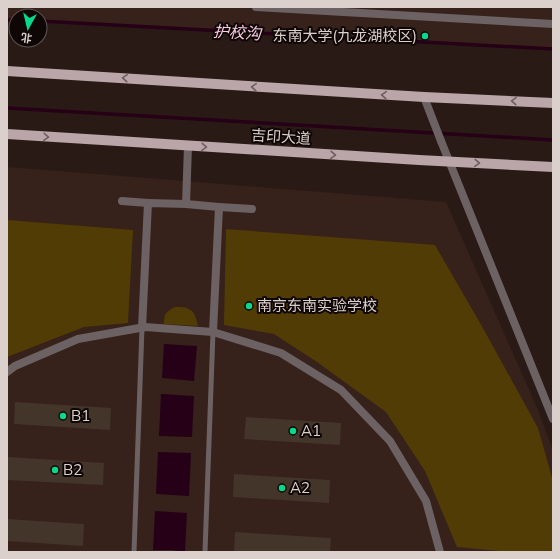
<svg xmlns="http://www.w3.org/2000/svg" width="560" height="559" font-family="Mulish,'Noto Sans SC',sans-serif">
  <style>
    .built { fill: #37211b }
    .green { fill: #523c05 }
    .water { fill: #250017 }
    .lines { fill: none; stroke-linecap: round; stroke-linejoin: round }
    .stream { stroke: #250017; stroke-width: 3.5 }
    .building { fill: #43352a }
    .service { stroke: #6c6263; stroke-width: 5 }
    .minor { stroke: #6c6263; stroke-width: 8 }
    .tertiary { stroke: #6c6263; stroke-width: 8 }
    .primary { stroke: #baa6a8; stroke-width: 10 }
    .oneway { stroke: #6d5e5f }
    .poi-dot { fill: #06d98b; stroke: #0e0706; stroke-width: 1.5 }
    .labels { text-anchor: middle; stroke-width: 4; stroke-linejoin: round; paint-order: stroke }
    .poi-label { font-size: 15px; fill: #dcd0cd; stroke: #0e0706; text-anchor: start }
    .street-label { font-size: 15px; fill: #dcd0cd; stroke: #0e0706 }
    .water-label { font-size: 16px; font-style: italic; fill: #fbcbe4; stroke: #0e0706 }
  </style>
  <rect width="100%" height="100%" fill="#2a1a16"/>
  <g class="built">
    <path d="M7,7H553V50L40,22V16H16V21H7Z"/>
    <path d="M7,167L446,202L538,410L553,451V552H7Z"/>
  </g>
  <g class="green">
    <path d="M7,220L133,230L128,323L84,327L7,357Z"/>
    <path d="M226,229L435,245L484,330L538,428L553,481V552H510L457,547L425,471L386,412L317,362L274,334L224,325Z"/>
    <path d="M175,307C191,306 195,311 198,326L164,324C164,313 166,312 175,307Z"/>
  </g>
  <g class="water">
    <path d="M164,344L197,346L194,381L162,378Z"/>
    <path d="M161,394L194,396L192,437L159,436Z"/>
    <path d="M158,452L191,453L189,496L156,494Z"/>
    <path d="M155,511L187,513L185,552L172,550H153Z"/>
  </g>
  <g class="lines">
    <g class="stream">
      <path d="M7,20H16"/>
      <path d="M40,21L553,49"/>
      <path d="M7,108L553,140"/>
    </g>
  </g>
  <g class="building">
    <path d="M15,402L111,408L110,430L14,424Z"/>
    <path d="M246,417L341,423L340,445L244,439Z"/>
    <path d="M8,457L104,463L103,485L7,480Z"/>
    <path d="M234,474L330,480L329,503L233,497Z"/>
    <path d="M7,519L84,524L83,546L7,541Z"/>
    <path d="M235,532L331,538L330,552H234Z"/>
  </g>
  <g class="lines">
    <g class="service">
      <path d="M134,552L142,328"/>
      <path d="M205,552L213,332"/>
    </g>
    <g class="minor">
      <path d="M256,7L553,24"/>
      <path d="M424,97L441,141"/>
      <path d="M188,146L186,204L219,207L213,332"/>
      <path d="M122,201L148,203"/>
      <path d="M219,207L252,209"/>
      <path d="M142,328L148,203L186,204"/>
      <path d="M7,372L15,366L78,339L145,327L213,332L281,353L341,390L390,441L426,501L440,552"/>
    </g>
    <path class="tertiary" d="M441,141L553,419"/>
    <g class="primary">
      <path d="M7,71L424,97L553,103"/>
      <path d="M7,134L419,160L553,167"/>
    </g>
  </g>
  <defs><path id="oneway-chevron" d="M-2-3.5L2.5 0L-2 3.5" fill="none" stroke-width="1.6" stroke-linecap="round" stroke-linejoin="round"/></defs>
  <g class="oneway">
    <use href="#oneway-chevron" transform="translate(125 78) rotate(-176)"/>
    <use href="#oneway-chevron" transform="translate(254 87) rotate(-176)"/>
    <use href="#oneway-chevron" transform="translate(384 95) rotate(-176)"/>
    <use href="#oneway-chevron" transform="translate(514 101) rotate(-177)"/>
    <use href="#oneway-chevron" transform="translate(46 137) rotate(4)"/>
    <use href="#oneway-chevron" transform="translate(204 147) rotate(4)"/>
    <use href="#oneway-chevron" transform="translate(333 155) rotate(4)"/>
    <use href="#oneway-chevron" transform="translate(477 163) rotate(3)"/>
  </g>
  <g class="poi-dot">
    <circle cx="425" cy="36" r="4"/>
    <circle cx="249" cy="306" r="4"/>
    <circle cx="63" cy="416" r="4"/>
    <circle cx="293" cy="431" r="4"/>
    <circle cx="55" cy="470" r="4"/>
    <circle cx="282" cy="488" r="4"/>
  </g>
  <g class="labels">
    <g class="poi-label">
      <text x="417" y="41" text-anchor="end">东南大学(九龙湖校区)</text>
      <text x="257" y="311">南京东南实验学校</text>
      <text x="71" y="421">B1</text>
      <text x="301" y="436">A1</text>
      <text x="63" y="475">B2</text>
      <text x="290" y="493">A2</text>
    </g>
    <g class="street-label">
      <text transform="translate(281 137) rotate(4)" y="5">吉印大道</text>
    </g>
    <g class="water-label">
      <text transform="translate(237 32) rotate(3)" y="6">护校沟</text>
    </g>
  </g>
  <rect width="560" height="559" fill="none" stroke="#dcd0cd" stroke-width="16"/>
  <g transform="translate(28 28) rotate(188)"><circle r="19" fill="#0e0706" stroke="#605756"/>
  <path d="M0-3L7 15L0 10L-7 15Z" fill="#06d98b"/>
  <text y="-6" font-size="11" font-weight="bold" text-anchor="middle" fill="#dcd0cd">北</text>
  </g>
</svg>
